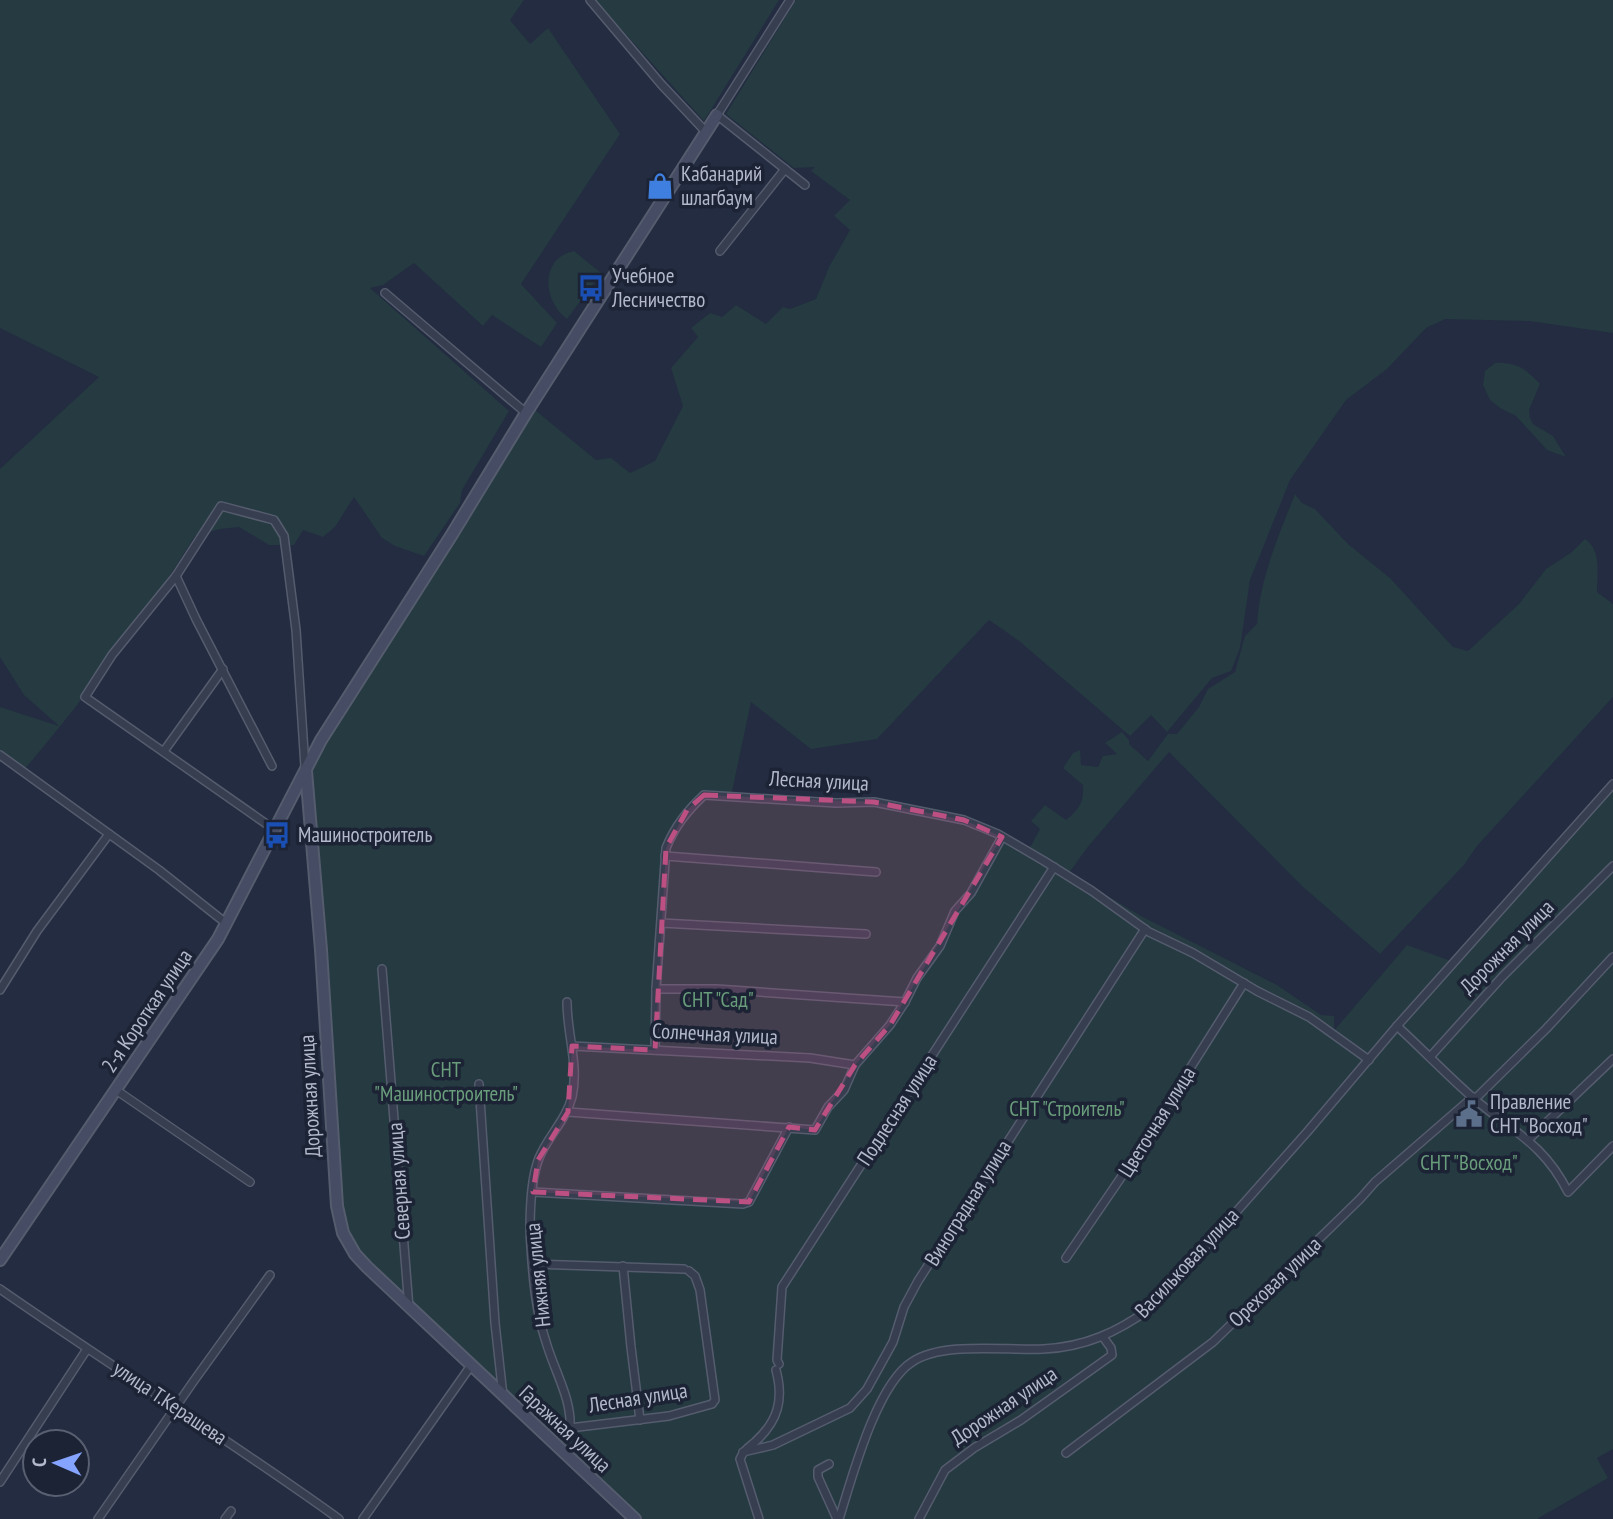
<svg xmlns="http://www.w3.org/2000/svg" width="1613" height="1519" font-family="'PT Sans Narrow',sans-serif">
  <style>
    .green { fill: #253a41 }
    .lines { fill: none; stroke-linecap: round; stroke-linejoin: round }
    .street-casing { stroke: #555c6e; stroke-width: 10 }
    .secondary-casing { stroke: #555c6e; stroke-width: 14 }
    .street { stroke: #373e50; stroke-width: 7 }
    .secondary { stroke: #454c63; stroke-width: 10 }
    .marked { fill: #bd5082; fill-opacity: 0.2; stroke: #bd5082; stroke-width: 5; stroke-dasharray: 14 9; stroke-linejoin: round }
    .labels { text-anchor: middle; stroke-width: 7; stroke-linejoin: round; paint-order: stroke }
    .poi-label { font-size: 21px; fill: #b3b9cb; stroke: #1c2335; text-anchor: start }
    .street-label { font-size: 21px; fill: #b3b9cb; stroke: #1c2335 }
    .park-label { font-size: 21px; fill: #699d7b; stroke: #1c2335 }
  </style>
  <rect width="100%" height="100%" fill="#232c40"/>
  <g class="green">
    <path d="M0,0H524L510,20L530,44L548,28L620,134L521,284L557,323L541,347L492,315L483,326L414,263L383,285L370,288L509,411L462,490L460,503L424,556L395,546L382,538L354,497L335,527L323,537L303,530L294,545H269L239,527L220,529L195,536C144,618 86,698 23,771L0,755V707L59,726L24,695L0,657V469L99,377L0,328Z"/>
    <path d="M595,0H779L704,121Z"/>
    <path d="M796,0H1613V333L1529,321L1445,319L1426,328L1387,369L1346,400L1290,480L1250,580L1240,648L1231,671L1212,678L1167,732L1151,715L1130,736L1019,641L989,620L877,739L811,749L751,702L731,796L874,802L931,812L998,834L1149,932L1332,1033L1407,945L1454,962L1613,784V1449L1597,1458L1608,1478L1537,1519H635L409,1308L343,1233L323,907L312,784L313,764L535,410L596,460L611,458L630,473L655,461L683,406L671,368L698,337L691,328L710,313L722,317L736,305L766,324L783,307L790,309L816,299L829,267L850,230L834,216L850,200L811,171L815,167L794,168L726,114Z"/>
    <path d="M574,251L601,273L567,319C543,302 539,258 574,251Z"/>
    <path d="M1495,363C1517,362 1525,368 1540,384L1529,410L1530,418L1533,424L1553,436L1566,457L1547,450L1516,416L1500,408L1490,400L1483,385L1485,371Z"/>
    <path d="M1295,494L1302,503L1315,509L1348,544L1390,578L1453,647L1468,651L1519,604L1546,569L1572,552L1585,539C1602,550 1597,574 1597,592L1613,604V697L1477,846L1464,865L1380,954L1302,886L1169,752L1087,848L1069,873L1141,916L1277,985L1321,1015L1334,1016V1028L1331,1030L1150,931L1029,849L1040,829L1031,821L1045,805L1066,820C1079,809 1084,803 1083,785L1063,768L1073,753L1080,750L1081,765L1098,767L1103,756L1117,754L1105,743L1122,732L1129,740V744L1148,761L1168,734H1177L1199,707L1208,689L1235,672L1245,636L1257,624C1260,578 1278,537 1295,494Z"/>
  </g>
  <g class="lines">
    <defs>
      <g id="street">
        <path d="M590,0L661,84L706,132"/>
        <path d="M790,0L717,115L805,185"/>
        <path d="M720,251L785,169"/>
        <path d="M385,293L526,413"/>
        <path d="M176,576L196,619L272,766"/>
        <path d="M164,751L223,669"/>
        <path d="M0,755L159,870L227,924"/>
        <path d="M275,830L85,697L112,655L176,576L221,506L274,520L284,536L296,630L305,767"/>
        <path d="M665,856L876,872"/>
        <path d="M661,923L866,934"/>
        <path d="M382,969L409,1308"/>
        <path d="M656,989H716L905,1002"/>
        <path d="M0,990L37,931L109,834"/>
        <path d="M567,1002C567,1034 579,1065 572,1097C566,1120 548,1136 539,1158C530,1180 529,1223 531,1247C533,1279 536,1312 546,1342C554,1370 572,1399 570,1428L669,1416L712,1404L715,1400L700,1290L695,1276L689,1271"/>
        <path d="M1397,1026C1422,1049 1446,1074 1472,1097C1511,1131 1543,1142 1568,1192L1613,1146"/>
        <path d="M572,1046L810,1058L855,1065"/>
        <path d="M655,1050L656,989L666,848C675,826 687,811 704,795L836,803L874,802L964,820L998,834L1044,861L1092,891L1149,932L1193,953L1257,991L1309,1017L1369,1060"/>
        <path d="M1430,1057L1502,977L1613,866"/>
        <path d="M479,1084L495,1323L503,1396"/>
        <path d="M116,1090L250,1182"/>
        <path d="M1475,1099L1546,1029L1613,957"/>
        <path d="M568,1112L815,1130L828,1107L844,1090L855,1065L890,1025L905,1002L917,978L940,946L955,911L971,893L1002,837"/>
        <path d="M1528,1140L1613,1059"/>
        <path d="M533,1192L743,1204L749,1202L789,1127"/>
        <path d="M1066,1258L1122,1176L1244,983"/>
        <path d="M533,1264L684,1269"/>
        <path d="M623,1266L631,1347L640,1420"/>
        <path d="M0,1289C112,1367 228,1439 339,1519"/>
        <path d="M779,1364L777,1360L782,1287L1054,867"/>
        <path d="M743,1452L773,1445L850,1408L867,1389L893,1342L904,1307L918,1281L1145,929"/>
        <path d="M1066,1453L1213,1342L1360,1199L1375,1182L1473,1097"/>
        <path d="M829,1464L818,1470V1477L837,1519"/>
        <path d="M0,1482L87,1349"/>
        <path d="M98,1519L193,1382L270,1275"/>
        <path d="M225,1519L231,1511"/>
        <path d="M363,1519L470,1367"/>
        <path d="M759,1519L740,1459C744,1450 748,1448 755,1442C778,1421 784,1400 776,1370"/>
        <path d="M839,1519C852,1478 876,1385 912,1362C943,1341 1008,1351 1043,1349C1086,1347 1117,1332 1151,1308L1308,1131L1397,1026L1613,784"/>
        <path d="M919,1519L945,1470L974,1448L1021,1420L1112,1355L1111,1348L1103,1337"/>
      </g>
      <g id="secondary">
        <path d="M306,771L321,950L337,1206L343,1233L355,1254L367,1267L635,1519"/>
        <path d="M0,1260L218,939L321,740L451,536L526,413L717,115"/>
      </g>
    </defs>
    <use href="#street" class="street-casing"/>
    <use href="#secondary" class="secondary-casing"/>
    <use href="#street" class="street"/>
    <use href="#secondary" class="secondary"/>
  </g>
  <path class="marked" d="M704,795L874,802L964,820L1002,837L890,1025L855,1065L815,1130L789,1127L749,1202L533,1192L538,1160L568,1112L572,1046L655,1050L666,848L687,810Z"/>
  <defs>
    <symbol id="shop-bare" viewBox="-9 -9 18 18"><path d="M-5-2.5h2.3a2.7 3.5 0 0 1 5.4 0H5L5.5 6h-11ZM-1.5-2.5h3a1.5 2.3 0 0 0-3 0Z" fill="#3f7fe0" stroke="#1c2335" stroke-width="2.5" paint-order="stroke"/></symbol>
    <symbol id="bus-bare" viewBox="-9 -9 18 18"><path d="M-5-6H5V4H4V6H2V4H-2V6H-4V4H-5ZM-3.5-4V0h7V-4ZM-3.5 1.2v1.5H-2V1.2ZM2 1.2v1.5H3.5V1.2Z" fill="#1a4fb4" stroke="#1c2335" stroke-width="2.5" paint-order="stroke"/></symbol>
    <symbol id="civic-bare" viewBox="-9 -9 18 18"><path d="M-.6-6.5H3V-4.5H.6V-3L4-1V1h2V6H-6V1h2V-1L-.6-3ZM-1.2 2.5V6h2.4V2.5Z" fill="#5c6f8a" stroke="#1c2335" stroke-width="2.5" paint-order="stroke"/></symbol>
  </defs>
  <g fill-rule="evenodd">
    <use href="#shop-bare" x="641" y="167" width="38" height="38"/>
    <use href="#bus-bare" x="572" y="269" width="38" height="38"/>
    <use href="#bus-bare" x="258" y="816" width="38" height="38"/>
    <use href="#civic-bare" x="1450" y="1095" width="38" height="38"/>
  </g>
  <g class="labels">
    <g class="poi-label">
      <text x="681" y="181">Кабанарий<tspan x="681" dy="24">шлагбаум</tspan></text>
      <text x="612" y="283">Учебное<tspan x="612" dy="24">Лесничество</tspan></text>
      <text x="298" y="842">Машиностроитель</text>
      <text x="1490" y="1109">Правление<tspan x="1490" dy="24">СНТ "Восход"</tspan></text>
    </g>
    <g class="street-label">
      <text transform="translate(819 781) rotate(3)" y="7">Лесная улица</text>
      <text transform="translate(1507 947) rotate(-45)" y="7">Дорожная улица</text>
      <text transform="translate(147 1011) rotate(-56)" y="7">2-я Короткая улица</text>
      <text transform="translate(715 1034) rotate(3)" y="7">Солнечная улица</text>
      <text transform="translate(310 1096) rotate(-93)" y="7">Дорожная улица</text>
      <text transform="translate(897 1110) rotate(-57)" y="7">Подлесная улица</text>
      <text transform="translate(1157 1122) rotate(-58)" y="7">Цветочная улица</text>
      <text transform="translate(399 1181) rotate(-94)" y="7">Северная улица</text>
      <text transform="translate(968 1203) rotate(-58)" y="7">Виноградная улица</text>
      <text transform="translate(1187 1263) rotate(-47)" y="7">Васильковая улица</text>
      <text transform="translate(538 1275) rotate(-96)" y="7">Нижняя улица</text>
      <text transform="translate(1275 1282) rotate(-44)" y="7">Ореховая улица</text>
      <text transform="translate(638 1398) rotate(-9)" y="7">Лесная улица</text>
      <text transform="translate(170 1403) rotate(34)" y="7">улица Т.Керашева</text>
      <text transform="translate(1004 1406) rotate(-34)" y="7">Дорожная улица</text>
      <text transform="translate(565 1429) rotate(43)" y="7">Гаражная улица</text>
    </g>
    <g class="park-label">
      <text x="718" y="1007">СНТ "Сад"</text>
      <text x="446" y="1077">СНТ<tspan x="446" dy="24">"Машиностроитель"</tspan></text>
      <text x="1067" y="1116">СНТ "Строитель"</text>
      <text x="1469" y="1170">СНТ "Восход"</text>
    </g>
  </g>
  <g transform="translate(56 1463) rotate(272)"><circle r="33" fill="#1c2335" stroke="#585f71" stroke-width="2"/>
  <path d="M0-5L12 26L0 18L-12 26Z" fill="#84a4ff"/>
  <text y="-10" font-size="19" font-weight="bold" text-anchor="middle" fill="#b3b9cb">С</text>
  </g>
</svg>
